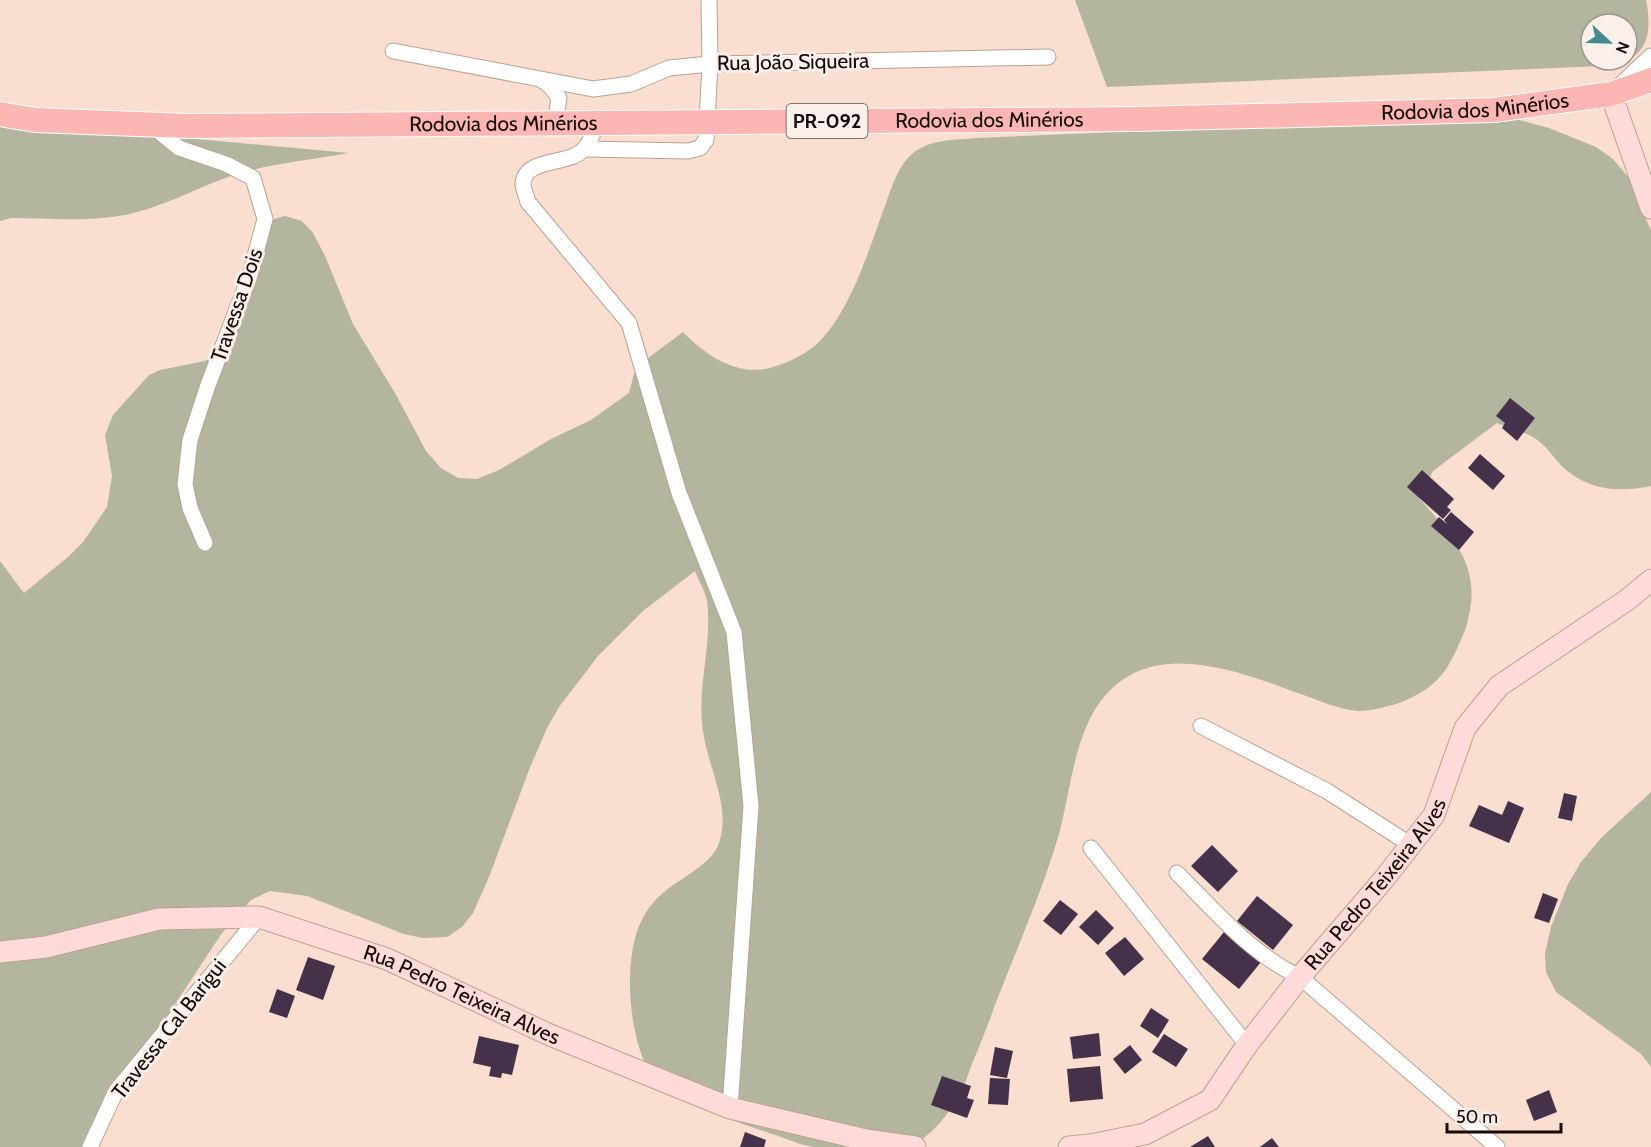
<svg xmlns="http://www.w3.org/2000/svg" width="1651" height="1147" font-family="Cabin,sans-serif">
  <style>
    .green { fill: #b3b59e; fill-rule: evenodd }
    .building { fill: #453149 }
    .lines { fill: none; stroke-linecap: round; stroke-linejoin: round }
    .street-casing { stroke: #bca293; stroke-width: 17 }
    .secondary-casing { stroke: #bca293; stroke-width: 23 }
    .primary-casing { stroke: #fff; stroke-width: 26 }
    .street { stroke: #fff; stroke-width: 15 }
    .secondary { stroke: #fedbd9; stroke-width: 21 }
    .primary { stroke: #fcb6b3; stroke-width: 24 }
    .labels { text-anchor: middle; stroke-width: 6; stroke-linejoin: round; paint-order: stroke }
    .shield { fill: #fbefe9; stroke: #5a504b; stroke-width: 1.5 }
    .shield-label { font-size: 20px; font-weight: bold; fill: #150c07 }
    .street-label { font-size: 21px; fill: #150c07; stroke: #fbefe9 }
  </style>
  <rect width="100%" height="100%" fill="#fadecf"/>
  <g class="green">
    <path d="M1075,0H1646C1651,24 1651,51 1625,61C1618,64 1609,65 1601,66L1107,87ZM1591,24H1627V60H1591Z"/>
    <path d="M1486,116L1512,118L1549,128L1596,147L1613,159L1630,179L1651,231V486C1622,492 1594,491 1570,473C1557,464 1549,448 1536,439C1525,432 1509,428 1497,423L1433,471L1419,498C1448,531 1479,562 1470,610C1468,618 1467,627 1463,635C1458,646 1453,659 1446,669C1436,685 1417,696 1399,703C1386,707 1372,711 1358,711C1338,709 1320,701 1301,694C1250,676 1178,646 1127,677C1075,708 1073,783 1059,834C1042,892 1017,948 995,1005C988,1025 980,1045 972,1064C968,1074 965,1085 960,1094C947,1116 932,1136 909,1147H814L800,1144C757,1128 712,1116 674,1092C669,1089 662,1087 658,1083C637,1061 630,1013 630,984C630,957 634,924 653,903C670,881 711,868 719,843C731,809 710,771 704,737C695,691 713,646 707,601C705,591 699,581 695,571L643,611L598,656L559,707L547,728L529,770L489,877L473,913L462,927L447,937L423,938L404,934L307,896L270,891L251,900L222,933L81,1147H0V561L24,593L68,557L83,542L107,507L112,476L105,435L113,415L149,375L160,370L205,361L216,353L271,220L285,216L302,221L313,233L325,256L353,324L395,393L426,451L441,468L458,478L477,479L499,470L551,439L591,420L629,393L634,374L644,361L683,332C707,357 741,379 776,366C789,362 801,356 812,348C849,319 870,246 886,203C892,187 898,166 911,155C928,139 955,140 976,138Z"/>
    <path d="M0,121L349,153C310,160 265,164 228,177C194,189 161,208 125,215C88,222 49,218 11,218L0,221Z"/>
    <path d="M1651,792V1067L1641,1054L1556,992L1546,972L1545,953L1551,927L1568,884L1581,862L1602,837Z"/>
  </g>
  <g class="building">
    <path d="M1510,398L1535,418L1517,441L1502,428L1505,423L1496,416Z"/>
    <path d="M1480,454L1505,476L1493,490L1468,468Z"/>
    <path d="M1422,470L1454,499L1447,507L1451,510L1443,519L1407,487Z"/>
    <path d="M1451,512L1474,532L1459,550L1431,526L1439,517L1447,524L1444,520Z"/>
    <path d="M1564,793L1577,796L1572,821L1558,818Z"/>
    <path d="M1508,801L1524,808L1509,843L1469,826L1479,805L1502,815Z"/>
    <path d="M1212,845L1238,871L1218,892L1191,866Z"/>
    <path d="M1543,893L1558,899L1549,923L1534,918Z"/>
    <path d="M1257,896L1293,925L1273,950L1237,921Z"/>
    <path d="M1060,900L1078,914L1061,935L1043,921Z"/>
    <path d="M1096,910L1114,928L1098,945L1079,927Z"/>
    <path d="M1224,932L1261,962L1239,989L1202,959Z"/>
    <path d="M1125,937L1144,959L1124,976L1105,953Z"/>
    <path d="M308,957L335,966L323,1000L296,990Z"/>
    <path d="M277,989L295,996L287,1018L269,1012Z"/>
    <path d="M1151,1008L1169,1020L1158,1038L1140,1026Z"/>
    <path d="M1099,1033L1101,1056L1073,1059L1070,1037Z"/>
    <path d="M1164,1034L1188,1049L1176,1067L1152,1052Z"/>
    <path d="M479,1036L519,1045L512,1075L502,1073L501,1078L489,1076L491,1067L473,1063Z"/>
    <path d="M1130,1045L1142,1060L1125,1074L1113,1059Z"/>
    <path d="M995,1047L1013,1051L1007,1078L990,1075Z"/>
    <path d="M1100,1066L1103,1099L1070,1102L1067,1069Z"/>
    <path d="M942,1076L971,1086L967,1098L974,1100L967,1118L931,1105Z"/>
    <path d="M990,1078L1010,1079L1008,1105L988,1104Z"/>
    <path d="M1549,1090L1557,1112L1534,1121L1526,1100Z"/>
    <path d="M745,1132L766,1140L764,1147H740Z"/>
    <path d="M1208,1136L1215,1147H1190Z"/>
    <path d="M1272,1138L1279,1147H1260Z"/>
  </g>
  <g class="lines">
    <defs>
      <g id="street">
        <path d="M393,51L593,89L631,84L669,68L710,64L1048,57"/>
        <path d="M542,80L551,87L559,98L555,124"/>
        <path d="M1617,88L1651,56"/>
        <path d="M597,122C594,131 591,141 585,148C569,167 525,156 523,184C523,189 527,197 528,202L629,323L679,493L734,632L751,806L730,1108"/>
        <path d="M151,125L179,148L226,164L253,178L265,219L250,275L208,385L190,440L185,484L190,508L205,543"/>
        <path d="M585,149L688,151L700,148L706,140L710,64L709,0"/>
        <path d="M1201,726L1327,791L1411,845"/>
        <path d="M1091,848L1247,1045"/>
        <path d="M1177,873C1215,911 1251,954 1300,977L1497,1147"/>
        <path d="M90,1147L116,1091L259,917"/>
      </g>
      <g id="secondary">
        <path d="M1611,94L1651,208"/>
        <path id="s1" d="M0,952L46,947L159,919L259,917L387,959L550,1035L730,1108L866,1140L915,1147"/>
        <path id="s2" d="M1069,1147L1090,1145L1145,1134L1210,1100L1247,1045L1300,977L1384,879L1434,815L1465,728L1499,686L1627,600L1651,580"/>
      </g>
      <g id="primary">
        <path id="s3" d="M0,114L35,120L188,126L1136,119L1494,110L1611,94L1651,80"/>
      </g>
    </defs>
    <use href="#street" class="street-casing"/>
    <use href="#secondary" class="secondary-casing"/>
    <use href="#primary" class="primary-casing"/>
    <use href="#street" class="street"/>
    <use href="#secondary" class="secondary"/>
    <use href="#primary" class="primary"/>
  </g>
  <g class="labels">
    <rect class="shield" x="786.5" y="104" width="81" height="34" rx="4.5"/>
    <g class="shield-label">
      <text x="827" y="128">PR-092</text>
    </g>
    <g class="street-label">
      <text transform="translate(793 62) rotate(-1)" y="7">Rua João Siqueira</text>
      <text dy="7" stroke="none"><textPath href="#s3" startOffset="1476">Rodovia dos Minérios</textPath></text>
      <text dy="7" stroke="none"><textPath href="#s3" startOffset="990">Rodovia dos Minérios</textPath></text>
      <text dy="7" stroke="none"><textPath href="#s3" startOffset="504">Rodovia dos Minérios</textPath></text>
      <text transform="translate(237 305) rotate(-71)" y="7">Travessa Dois</text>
      <text dy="7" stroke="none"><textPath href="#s2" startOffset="423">Rua Pedro Teixeira Alves</textPath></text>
      <text dy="7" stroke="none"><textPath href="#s1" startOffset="480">Rua Pedro Teixeira Alves</textPath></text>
      <text transform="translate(169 1029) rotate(-52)" y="7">Travessa Cal Barigui</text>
    </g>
  </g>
  <g transform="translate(1609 42) rotate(112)"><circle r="28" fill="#fbefe9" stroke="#9f948f" stroke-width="1.5"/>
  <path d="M0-4.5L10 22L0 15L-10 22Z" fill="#428a90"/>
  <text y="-9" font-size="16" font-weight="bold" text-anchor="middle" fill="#150c07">N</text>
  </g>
  <path d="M1447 1123v9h114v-9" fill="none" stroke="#150c07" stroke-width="3"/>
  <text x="1456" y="1123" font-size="18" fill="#150c07" stroke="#fbefe9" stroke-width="4.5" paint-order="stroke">50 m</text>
</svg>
